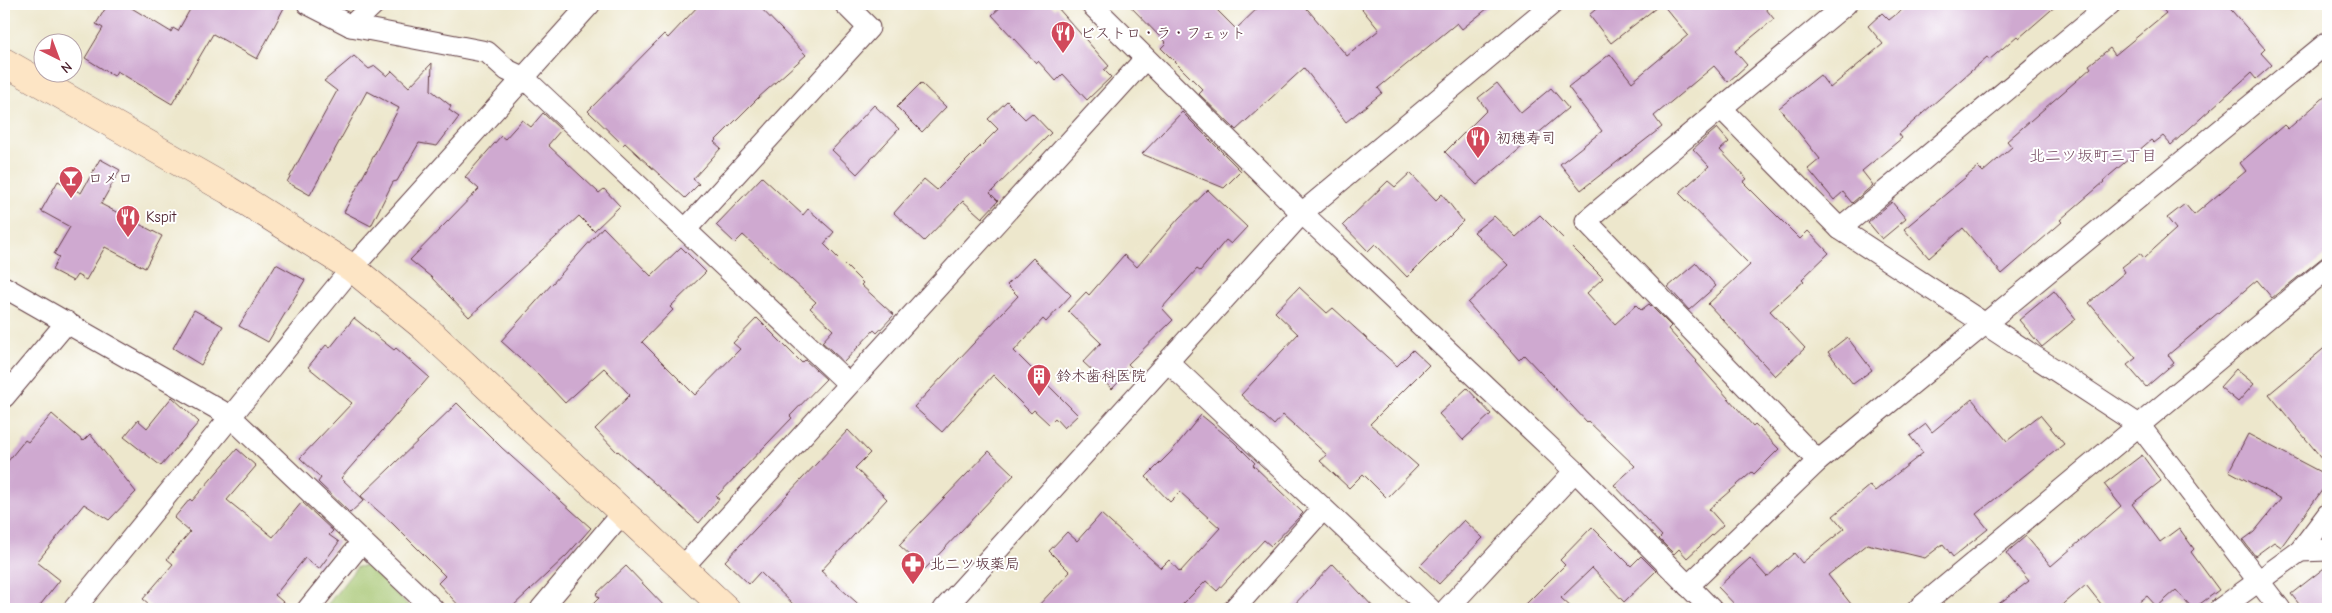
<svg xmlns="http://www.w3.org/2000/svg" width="2332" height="613" font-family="'Comic Neue','Klee One',sans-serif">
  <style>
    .park { fill: #a1c26a; stroke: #76704a }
    .building { fill: #cfa9d0 }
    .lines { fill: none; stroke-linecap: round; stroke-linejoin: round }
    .street-casing { stroke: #623d43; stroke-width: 23 }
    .secondary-casing { stroke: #623d43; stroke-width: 29 }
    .street { stroke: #fff; stroke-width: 21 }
    .secondary { stroke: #fde5c5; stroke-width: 28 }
    .labels { text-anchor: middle; stroke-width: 4; stroke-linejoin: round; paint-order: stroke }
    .poi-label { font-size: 15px; fill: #4a1f2b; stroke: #fff; text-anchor: start }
    .neighbourhood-label { font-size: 16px; fill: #794f65; stroke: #fff }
  </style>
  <rect width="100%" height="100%" fill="#fff"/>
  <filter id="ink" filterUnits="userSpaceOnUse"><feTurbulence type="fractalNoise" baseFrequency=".02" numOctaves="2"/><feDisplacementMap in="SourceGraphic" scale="10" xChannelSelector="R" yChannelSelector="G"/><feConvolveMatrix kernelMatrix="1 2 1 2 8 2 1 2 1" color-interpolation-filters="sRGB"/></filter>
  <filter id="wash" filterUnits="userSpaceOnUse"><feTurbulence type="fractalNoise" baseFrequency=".0096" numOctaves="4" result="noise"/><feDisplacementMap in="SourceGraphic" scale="20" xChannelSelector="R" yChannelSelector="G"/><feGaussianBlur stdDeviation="1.12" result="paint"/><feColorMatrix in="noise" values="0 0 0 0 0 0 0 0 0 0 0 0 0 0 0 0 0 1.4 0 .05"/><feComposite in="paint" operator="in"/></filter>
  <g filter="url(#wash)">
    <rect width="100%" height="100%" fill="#ede7cc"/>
    <path class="park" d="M367,566L412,609H324L357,567Z"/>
    <g id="blocks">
      <g class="building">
        <path d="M108,4H125L171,32L173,28L178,31L193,4H286L257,59L213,34L172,104L117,71L114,76L85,58L103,28L96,24Z"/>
        <path d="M700,4H757L806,55L758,98L714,142L721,148L693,179L699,184L685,198L625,143L623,145L588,111L664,34L668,38Z"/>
        <path d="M1004,4H1050L1055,9L1057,7L1109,66L1104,70L1111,77L1087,100L1063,74L1056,81L1038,61L1036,63L992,15Z"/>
        <path d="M1128,4H1211L1236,29L1262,4H1303L1347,56L1379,30L1358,4H1493L1462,29L1457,23L1378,88L1382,93L1346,122L1304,68L1236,130L1199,94L1203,90L1161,48L1166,43Z"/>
        <path d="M1602,4H1661L1611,43L1589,15Z"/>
        <path d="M1662,4H1762L1774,19L1735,51L1747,65L1728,82L1714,66L1654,116L1662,127L1581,190L1560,164L1602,131L1568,87L1610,54L1632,82L1688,35Z"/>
        <path d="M1909,4H2058L2019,38L2017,36L1989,60L1987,57L1899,134L1902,138L1862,171L1873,185L1852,203L1843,192L1834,200L1808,169L1820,159L1779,108L1820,75L1830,88L1883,44L1868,26L1882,13L1889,20Z"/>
        <path d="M2158,4H2226L2265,49L2261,53L2272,65L2256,79L2251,73L2171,145L2163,136L2154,143L2151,140L2103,181L2104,182L2060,220L2062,222L2002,274L1963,228L1929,258L1904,229L1978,167L1983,172L2012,147L2007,141L2091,68L2089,65L2110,48L2115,55L2166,13Z"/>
        <path d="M354,56L369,69L375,66L387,76L392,71L409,87L432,63L431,90L451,106L449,110L459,117L437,146L419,143L397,181L393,182L371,226L344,212L399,108L367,91L310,195L287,182L337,91L324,81Z"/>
        <path d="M921,83L946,107L922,132L897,107Z"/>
        <path d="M1497,83L1521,113L1551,88L1568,108L1477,185L1445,152L1487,110L1478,98Z"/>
        <path d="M2328,94V253L2272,298L2257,280L2168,355L2174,363L2146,387L2127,365L2136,358L2089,303L2125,272L2122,267L2140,253L2144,258L2176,229L2167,218L2185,204L2194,215L2246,171L2240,163L2284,125L2288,129Z"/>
        <path d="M1007,101L1025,119L1032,113L1051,133L990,193L998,201L982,218L963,201L924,241L894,213L924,179L937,190L998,129L988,119Z"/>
        <path d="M874,105L899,129L857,174L832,150Z"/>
        <path d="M1182,112L1241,171L1224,188L1142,154Z"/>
        <path d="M543,113L561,130L548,145L599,193L604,189L620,206L594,231L579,216L469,317L431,277L410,260L479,189L465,177L501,136L505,139L522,120L531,127Z"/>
        <path d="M1717,128L1729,142L1720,150L1747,179L1743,182L1800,239L1808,231L1829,253L1802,279L1804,281L1770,311L1805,348L1775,376L1708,304L1750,265L1679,193L1709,166L1693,149Z"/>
        <path d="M100,159L120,170L101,204L162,236L145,268L105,247L86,280L77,275L73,281L52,270L59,257L54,254L70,227L41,211L58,181L81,193Z"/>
        <path d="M1410,173L1436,200L1442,194L1463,221L1407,277L1375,244L1368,251L1343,225L1388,181L1395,187Z"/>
        <path d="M762,177L803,215L808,209L834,232L824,244L863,283L861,285L894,315L877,333L874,330L844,362L822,342L833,330L810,308L816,302L743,235L735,243L716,225Z"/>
        <path d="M1208,190L1247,227L1231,244L1226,240L1200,271L1197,269L1162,308L1173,320L1128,364L1132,368L1112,389L1083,362L1101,343L1068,311L1086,292L1089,295L1124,255L1137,267L1179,218Z"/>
        <path d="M1892,202L1906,219L1882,239L1868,222Z"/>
        <path d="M1540,215L1603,278L1587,293L1615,324L1636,305L1641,310L1649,304L1671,326L1668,329L1697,361L1696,362L1753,426L1755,424L1779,449L1754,474L1752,472L1709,509L1723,525L1687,558L1679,549L1674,554L1659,539L1662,536L1614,485L1635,466L1588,421L1587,422L1524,355L1519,360L1468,303L1508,265L1474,232L1494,216L1516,237Z"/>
        <path d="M603,227L651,276L681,247L706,272L670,307L673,310L642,342L695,395L740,349L733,343L757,318L802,363L805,360L826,379L790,416L792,418L716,497L719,499L699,523L618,451L617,452L595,429L630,395L604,368L565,403L538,374L501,341Z"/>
        <path d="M1033,258L1071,295L1046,322L1043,319L1014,351L1078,415L1064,428L1055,418L1049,424L1034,410L1031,413L993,375L942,432L914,407L1018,296L1007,285Z"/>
        <path d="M1696,263L1716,286L1689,310L1668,287Z"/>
        <path d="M276,264L305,280L268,342L239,326Z"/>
        <path d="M1299,287L1327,313L1333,308L1397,366L1413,350L1429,365L1370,424L1418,466L1387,498L1363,474L1349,488L1320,461L1327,455L1283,415L1274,425L1241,395L1298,334L1275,312Z"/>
        <path d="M2054,291L2076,319L2042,347L2019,320Z"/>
        <path d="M194,310L223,326L201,365L173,348Z"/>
        <path d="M354,318L394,350L396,348L429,377L341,478L364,500L350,513L318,482L321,478L300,458L352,403L308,367L326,345L330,348Z"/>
        <path d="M1847,337L1872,370L1853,384L1828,352Z"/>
        <path d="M2328,345V466L2269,394Z"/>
        <path d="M2236,369L2254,384L2238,402L2220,387Z"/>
        <path d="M1467,388L1491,414L1463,440L1439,414Z"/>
        <path d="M172,397L199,422L161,466L124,437L138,420L147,428Z"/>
        <path d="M1972,399L2007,441L2040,415L2064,444L1976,514L1988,529L1953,557L1943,544L1925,558L1867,544L1828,575L1855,609H1739L1718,587L1750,558L1767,577L1794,553L1802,563L1844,529L1833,516L1870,485L1875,491L1923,453L1910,436L1926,424L1932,432Z"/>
        <path d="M457,403L502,448L591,528L567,555L510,609H462L438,583L445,576L392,523L361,496Z"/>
        <path d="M52,414L83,441L90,434L136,492L109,520L84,504L37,562L60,580L37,609H4V466L25,440L28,442Z"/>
        <path d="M1201,415L1234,442L1255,463L1253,465L1303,513L1271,546L1264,540L1217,591L1206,581L1178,609H1035L1070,572L1049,551L1067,532L1077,541L1101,514L1161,568L1169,560L1180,572L1220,528L1180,492L1170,502L1146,477L1171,452Z"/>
        <path d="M848,430L870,453L855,468L887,499L821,571L864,609H798L760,572L749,584L725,561Z"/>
        <path d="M2248,434L2328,476V482L2281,547L2274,542L2255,556L2243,540L2254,532L2281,499L2229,471Z"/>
        <path d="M237,449L256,466L227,500L273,537L302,502L333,531L329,535L339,542L319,569L305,558L275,595L291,609H155L143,599L173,564L167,559L190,532L174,518L190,499L192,501Z"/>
        <path d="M989,451L1014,475L925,569L899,545Z"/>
        <path d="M2142,455L2161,481L2132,504L2160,542L2179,528L2194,549L2191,552L2219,590L2193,609L2176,590L2157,607L2147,596L2130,609H2105L2086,585L2058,609H1992L2029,581L2006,553L2026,536L2051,566L2121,506L2104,484Z"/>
        <path d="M1464,520L1483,538L1439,584L1420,566Z"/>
        <path d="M1592,527L1631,566L1641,556L1656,571L1624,602L1592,568L1561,598L1573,609H1521L1565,565L1560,560Z"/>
        <path d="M1333,564L1375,609H1290Z"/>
        <path d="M2328,565V609H2303L2291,594Z"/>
        <path d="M626,566L667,609H588L599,598L596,594Z"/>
      </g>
    </g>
  </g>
  <g filter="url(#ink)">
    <use href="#blocks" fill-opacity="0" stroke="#623d43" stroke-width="1"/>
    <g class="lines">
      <defs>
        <g id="street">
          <path d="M308,4L351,26L487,52L507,70L524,78L848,383"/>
          <path d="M1091,4L1302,213L1575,471L1711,609"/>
          <path d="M351,26L374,4"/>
          <path d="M1721,108L1840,229L2139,425L2280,609"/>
          <path d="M686,229L869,28L845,4"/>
          <path d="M1840,229L2110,4"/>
          <path d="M4,287L230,416L433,609"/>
          <path d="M1168,362L1430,609"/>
          <path d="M4,397L67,322"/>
          <path d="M1818,461L1586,221L1846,4"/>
          <path d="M2300,551L2328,550"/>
          <path d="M682,568L1145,59"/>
          <path d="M1688,586L1818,461L2328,42"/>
          <path d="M74,609L352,268L590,4"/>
          <path d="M308,609L362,542"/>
          <path d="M541,609L622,513"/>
          <path d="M944,609L1302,213L1552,4"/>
          <path d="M1234,609L1323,509"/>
          <path d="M1447,609L1575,471"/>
          <path d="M1918,609L2328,268"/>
          <path d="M2220,609L2300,551L2328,514"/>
        </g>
        <path id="secondary" d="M4,62L228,190L352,268L424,327L726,609"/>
      </defs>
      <use href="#street" class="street-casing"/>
      <use href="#secondary" class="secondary-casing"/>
      <use href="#street" class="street"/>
      <use href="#secondary" class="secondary"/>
    </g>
  </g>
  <defs>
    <symbol id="restaurant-pin" viewBox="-11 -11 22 30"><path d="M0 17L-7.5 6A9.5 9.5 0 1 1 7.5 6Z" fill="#d1495b" stroke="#fff"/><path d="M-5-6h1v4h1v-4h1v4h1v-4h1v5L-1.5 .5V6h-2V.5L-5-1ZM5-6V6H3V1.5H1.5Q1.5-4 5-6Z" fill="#fff"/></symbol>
    <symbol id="bar-pin" viewBox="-11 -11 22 30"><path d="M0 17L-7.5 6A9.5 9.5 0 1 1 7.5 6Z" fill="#d1495b" stroke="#fff"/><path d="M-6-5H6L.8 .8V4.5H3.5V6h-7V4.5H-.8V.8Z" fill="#fff"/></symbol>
    <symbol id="building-pin" viewBox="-11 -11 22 30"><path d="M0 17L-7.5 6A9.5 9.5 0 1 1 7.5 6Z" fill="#d1495b" stroke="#fff"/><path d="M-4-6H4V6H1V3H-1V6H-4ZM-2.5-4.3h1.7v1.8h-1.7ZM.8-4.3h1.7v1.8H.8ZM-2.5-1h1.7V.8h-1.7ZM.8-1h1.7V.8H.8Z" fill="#fff"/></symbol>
    <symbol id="pharmacy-pin" viewBox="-11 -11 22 30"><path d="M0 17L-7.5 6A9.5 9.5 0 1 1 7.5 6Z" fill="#d1495b" stroke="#fff"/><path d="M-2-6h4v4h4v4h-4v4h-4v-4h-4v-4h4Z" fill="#fff"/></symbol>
  </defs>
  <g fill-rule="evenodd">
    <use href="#restaurant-pin" x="1049" y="19" width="28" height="38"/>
    <use href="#restaurant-pin" x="1464" y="124" width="28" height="38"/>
    <use href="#bar-pin" x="57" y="164" width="28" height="38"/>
    <use href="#restaurant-pin" x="114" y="203" width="28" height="38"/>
    <use href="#building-pin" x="1025" y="362" width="28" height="38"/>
    <use href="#pharmacy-pin" x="899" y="550" width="28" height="38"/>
  </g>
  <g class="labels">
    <g class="poi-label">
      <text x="1080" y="38">ビストロ・ラ・フェット</text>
      <text x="1496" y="143">初穂寿司</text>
      <text x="88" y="183">ロメロ</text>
      <text x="146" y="222">Kspit</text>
      <text x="1056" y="381">鈴木歯科医院</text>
      <text x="930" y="569">北二ツ坂薬局</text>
    </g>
    <g class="neighbourhood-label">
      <text x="2093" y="161">北二ツ坂町三丁目</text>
    </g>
  </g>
  <rect width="2332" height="613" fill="none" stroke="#fff" stroke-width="20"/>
  <g transform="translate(58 58) rotate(138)"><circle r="24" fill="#ffffff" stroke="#b7a5aa"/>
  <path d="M0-4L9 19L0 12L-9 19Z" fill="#d1495b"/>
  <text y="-8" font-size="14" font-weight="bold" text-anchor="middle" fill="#4a1f2b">N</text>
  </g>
</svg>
